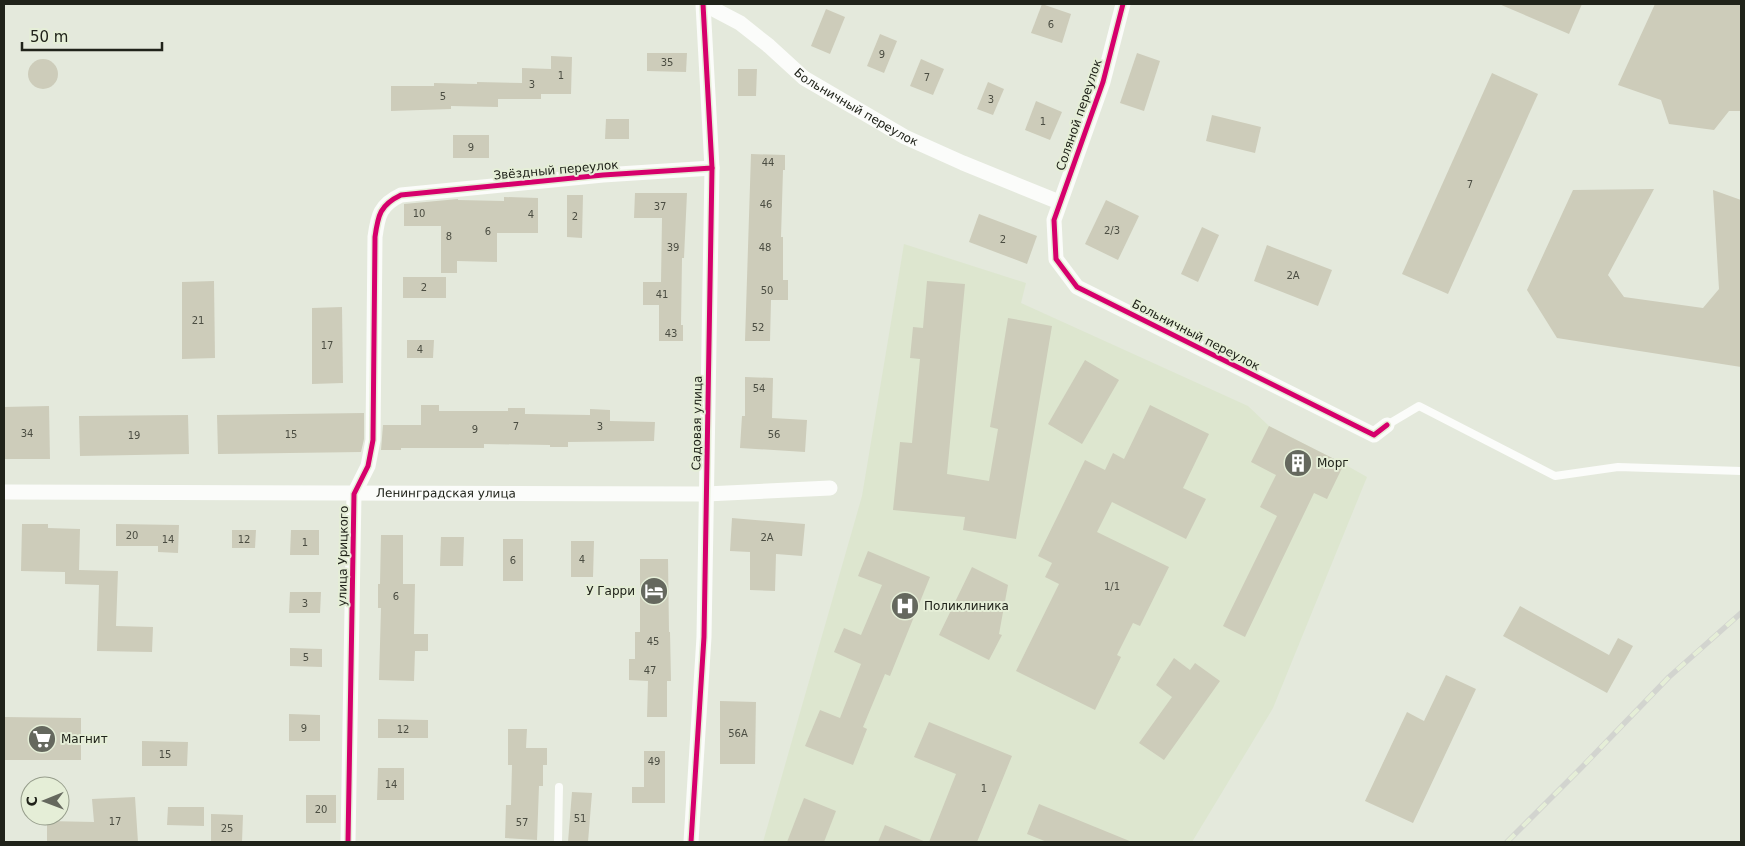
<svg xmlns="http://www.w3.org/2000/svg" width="1745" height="846" font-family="'DejaVu Sans',sans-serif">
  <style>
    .built { fill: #dde6cf }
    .building { fill: #cdccba }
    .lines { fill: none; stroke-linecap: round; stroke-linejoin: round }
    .service { stroke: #fbfcfa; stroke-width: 8 }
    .minor { stroke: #fbfcfa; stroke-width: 15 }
    .rail-casing { stroke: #d2d4cf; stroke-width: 5.5 }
    .rail { stroke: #e5eed7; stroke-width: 4; stroke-dasharray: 11; stroke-linecap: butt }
    .cycleway-casing { stroke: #e5eed7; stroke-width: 8 }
    .cycleway { stroke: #d6006c; stroke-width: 5 }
    .labels { text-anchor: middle; stroke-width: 4; stroke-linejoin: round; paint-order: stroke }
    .number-label { font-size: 10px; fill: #4b4d42 }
    .street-label { font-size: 12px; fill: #20231a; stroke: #e5eed7 }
    .poi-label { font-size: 12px; fill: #20231a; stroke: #e5eed7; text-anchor: start }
  </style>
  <rect width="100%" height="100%" fill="#e4e9dc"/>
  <path class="built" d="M904,244L1026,283L1021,303L1248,406L1269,426L1344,464L1367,477L1273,708L1192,842H763L862,496Z"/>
  <g class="building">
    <path d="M1042,4L1071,14L1062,43L1031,33Z"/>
    <path d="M1499,4H1582L1569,34Z"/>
    <path d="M1655,4H1741V111H1729L1714,130L1669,124L1661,100L1618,85Z"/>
    <path d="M826,9L845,17L830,54L811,46Z"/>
    <path d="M880,34L897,41L884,73L867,66Z"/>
    <path d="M647,53H687L686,72L647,71Z"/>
    <path d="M1137,53L1160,61L1144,111L1120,103Z"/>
    <path d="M551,56L572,57L571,94H541V99H498V107L451,106V109L391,111V86H434V83L477,84V82L522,83V68L551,69Z"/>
    <circle cx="43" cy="74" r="15"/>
    <path d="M921,59L944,69L933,95L910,86Z"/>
    <path d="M738,69H757L756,96H738Z"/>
    <path d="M1492,73L1538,94L1448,294L1402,274Z"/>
    <path d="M988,82L1004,89L993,115L977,109Z"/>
    <path d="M1036,101L1062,112L1050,140L1025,130Z"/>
    <path d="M1212,115L1261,127L1255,153L1206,141Z"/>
    <path d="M606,119H629V139H605Z"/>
    <rect x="453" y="135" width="36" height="23"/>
    <path d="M751,154L785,155V170H783L781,237H783V280H788V300H771L770,341H745Z"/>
    <path d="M1654,189L1608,275L1624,297L1703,308L1719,289L1713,190L1741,200V367L1557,338L1527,290L1573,190Z"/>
    <path d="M635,193H687L684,258H682L681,325H683V341H659V305H643V282H661L662,218H634Z"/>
    <path d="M567,195H583L582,238L567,237Z"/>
    <path d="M504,197L538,198V233H497V262L457,261V273H441V226H404V204L458,199V200L504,201Z"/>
    <path d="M1106,200L1139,216L1118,260L1085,244Z"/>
    <path d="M979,214L1037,236L1027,264L969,242Z"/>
    <path d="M1202,227L1219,235L1198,282L1181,274Z"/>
    <path d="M1267,245L1332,270L1318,306L1254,281Z"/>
    <rect x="403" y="277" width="43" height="21"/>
    <path d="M214,281L215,358L182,359V282Z"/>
    <path d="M927,281L965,284L947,474L989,481L998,429L990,427L1008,318L1052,326L1016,539L963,530L965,517L893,510L900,442L912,443L920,359L910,358L913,327L923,328Z"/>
    <path d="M342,307L343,383L312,384V308Z"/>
    <path d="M407,340H434L433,358H407Z"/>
    <path d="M1085,360L1119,380L1082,444L1048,424Z"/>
    <path d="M745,377L773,378L772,418L807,420L805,452L740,448L742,416H745Z"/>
    <path d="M421,405H439V411H508V408H525V414L590,415V409L610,410V421L655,422L654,441L568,442V447H550V445L484,444V448H401V450H381L383,425H421Z"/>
    <path d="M1150,405L1209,434L1183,488L1206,499L1186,539L1112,502L1097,532L1169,567L1140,626L1133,623L1117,655L1121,657L1095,710L1016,671L1059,584L1045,577L1052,563L1038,556L1085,460L1105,470L1113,453L1124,459Z"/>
    <path d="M49,406L50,459H4V407Z"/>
    <path d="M364,413V439L361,452L218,454L217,415Z"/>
    <path d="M188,415L189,454L80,456L79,416Z"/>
    <path d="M1269,426L1344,464L1327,499L1314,493L1245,637L1223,626L1277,516L1260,507L1276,475L1251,462Z"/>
    <path d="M732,518L805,524L802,556L776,554L775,591L750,590V552L730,551Z"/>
    <path d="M22,524H48V528L80,529L79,570L118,571L116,626L153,627L152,652L97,651L99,585L65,584V572L21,571Z"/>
    <path d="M116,524L179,525L178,553L158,552V546H116Z"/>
    <path d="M232,530H256L255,548H232Z"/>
    <path d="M291,530H319V555H290Z"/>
    <path d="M381,535H403V584H415L414,634H428V651H415L414,681L379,680L381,608H378V584H380Z"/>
    <path d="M441,537H464L463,566H440Z"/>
    <rect x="503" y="539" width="20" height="42"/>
    <path d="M571,541H594L593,577H571Z"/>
    <path d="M868,551L930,577L890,676L885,674L863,727L867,729L853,765L805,746L820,710L840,718L861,664L834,652L844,628L861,635L882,585L858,576Z"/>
    <path d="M640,559H668L669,632H670L671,681H667V717H647L648,681L629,680V659H635V632H640Z"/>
    <path d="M972,567L1008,585L999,634L1002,635L989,660L939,635Z"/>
    <path d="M290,592H321L320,613H289Z"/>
    <path d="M1520,606L1609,655L1618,638L1633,646L1607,693L1503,636Z"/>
    <path d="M290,648L322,649V667L290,666Z"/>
    <path d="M1174,658L1190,670L1195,663L1220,681L1164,760L1139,743L1172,697L1156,685Z"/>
    <path d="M1446,675L1476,689L1413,823L1365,801L1407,712L1424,721Z"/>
    <path d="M720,701L756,702L755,764H720Z"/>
    <path d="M289,714L320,715V741H289Z"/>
    <path d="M4,717L81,718V760H4Z"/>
    <path d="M378,719L428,720V738H378Z"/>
    <path d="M929,722L1012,756L977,842H929L956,774L914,757Z"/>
    <path d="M508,729H527L526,748H547V765H543V786H539L537,840L505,838L506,805H511L512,765H508Z"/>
    <path d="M142,741L188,742L187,766H142Z"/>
    <path d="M644,751H665V803H632V787H644Z"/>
    <path d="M378,768H404V800H377Z"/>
    <path d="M572,792L592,793L588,842H568Z"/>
    <rect x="306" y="795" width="30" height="28"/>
    <path d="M135,797L138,842H47V821L94,822L92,799Z"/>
    <path d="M804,798L836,811L824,842H787Z"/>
    <path d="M1039,804L1132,842H1047L1027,834Z"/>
    <path d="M168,807H204V826L167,825Z"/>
    <path d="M211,814L243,815L242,842H211Z"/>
    <path d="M885,825L926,842H878Z"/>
  </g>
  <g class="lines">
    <g class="service">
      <path d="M1387,425L1419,406L1555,476L1618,467L1741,471"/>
      <path d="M558,842L559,787"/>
    </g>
    <g class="minor">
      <path id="s1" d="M704,4L740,23L769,46L804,78L905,137L963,163L1059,202"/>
      <path d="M1123,4L1103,82L1054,220L1056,259L1077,287L1374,435L1387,425"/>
      <path id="s2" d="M4,492L706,494L830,488"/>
      <path d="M348,842L354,494L368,466L373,440L375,237C378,215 380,205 401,195L603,175L712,168"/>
      <path d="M691,842L704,637L712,168L703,4"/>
    </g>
    <defs>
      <path id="rail" d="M1507,842L1582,767L1669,677L1741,613"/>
    </defs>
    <use href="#rail" class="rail-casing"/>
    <use href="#rail" class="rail"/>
    <defs>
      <g id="cycleway">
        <path d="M1123,4L1103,82L1054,220L1056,259L1077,287L1374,435L1387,425"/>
        <path d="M348,842L354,494L368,466L373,440L375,237C378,215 380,205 401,195L603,175L712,168"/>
        <path d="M691,842L704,637L712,168L703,4"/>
      </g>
    </defs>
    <use href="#cycleway" class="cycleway-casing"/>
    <use href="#cycleway" class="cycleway"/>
  </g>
  <defs>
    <symbol id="building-disc" viewBox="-11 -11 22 22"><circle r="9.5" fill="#65685e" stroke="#e5eed7"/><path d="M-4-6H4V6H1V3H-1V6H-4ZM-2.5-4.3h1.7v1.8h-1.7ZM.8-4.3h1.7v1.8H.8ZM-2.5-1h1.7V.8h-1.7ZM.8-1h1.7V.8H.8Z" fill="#fff"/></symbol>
    <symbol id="hotel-disc" viewBox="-11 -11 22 22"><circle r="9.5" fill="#65685e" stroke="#e5eed7"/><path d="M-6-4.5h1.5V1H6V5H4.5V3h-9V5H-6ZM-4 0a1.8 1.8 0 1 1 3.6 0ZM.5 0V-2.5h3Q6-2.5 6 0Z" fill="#fff"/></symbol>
    <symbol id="hospital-disc" viewBox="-11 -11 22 22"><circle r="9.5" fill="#65685e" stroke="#e5eed7"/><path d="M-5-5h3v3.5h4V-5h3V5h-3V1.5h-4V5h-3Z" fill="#fff"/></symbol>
    <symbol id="supermarket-disc" viewBox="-11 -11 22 22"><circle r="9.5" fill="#65685e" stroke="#e5eed7"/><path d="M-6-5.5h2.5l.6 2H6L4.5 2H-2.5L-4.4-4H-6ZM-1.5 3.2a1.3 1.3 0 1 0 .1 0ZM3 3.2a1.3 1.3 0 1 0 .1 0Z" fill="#fff"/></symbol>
  </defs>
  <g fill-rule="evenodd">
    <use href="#building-disc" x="1282" y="447" width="32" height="32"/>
    <use href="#hotel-disc" x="638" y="575" width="32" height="32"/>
    <use href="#hospital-disc" x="889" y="590" width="32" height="32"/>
    <use href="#supermarket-disc" x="26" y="723" width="32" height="32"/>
  </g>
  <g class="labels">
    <g class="number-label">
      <text x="1051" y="28">6</text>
      <text x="882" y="58">9</text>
      <text x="667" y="66">35</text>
      <text x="561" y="79">1</text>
      <text x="927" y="81">7</text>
      <text x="532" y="88">3</text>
      <text x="443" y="100">5</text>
      <text x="991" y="103">3</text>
      <text x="1043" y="125">1</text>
      <text x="471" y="151">9</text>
      <text x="768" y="166">44</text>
      <text x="1470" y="188">7</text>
      <text x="766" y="208">46</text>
      <text x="660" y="210">37</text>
      <text x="419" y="217">10</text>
      <text x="531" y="218">4</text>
      <text x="575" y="220">2</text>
      <text x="1112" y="234">2/3</text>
      <text x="488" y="235">6</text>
      <text x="449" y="240">8</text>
      <text x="1003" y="243">2</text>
      <text x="673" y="251">39</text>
      <text x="765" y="251">48</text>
      <text x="1293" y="279">2А</text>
      <text x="424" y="291">2</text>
      <text x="767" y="294">50</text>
      <text x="662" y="298">41</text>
      <text x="198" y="324">21</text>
      <text x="758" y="331">52</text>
      <text x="671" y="337">43</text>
      <text x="327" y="349">17</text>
      <text x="420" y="353">4</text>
      <text x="759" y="392">54</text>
      <text x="516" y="430">7</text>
      <text x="600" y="430">3</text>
      <text x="475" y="433">9</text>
      <text x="27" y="437">34</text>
      <text x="291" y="438">15</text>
      <text x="774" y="438">56</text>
      <text x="134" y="439">19</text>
      <text x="132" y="539">20</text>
      <text x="767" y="541">2А</text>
      <text x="168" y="543">14</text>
      <text x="244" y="543">12</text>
      <text x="305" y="546">1</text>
      <text x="582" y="563">4</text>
      <text x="513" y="564">6</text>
      <text x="1112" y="590">1/1</text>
      <text x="396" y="600">6</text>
      <text x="305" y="607">3</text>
      <text x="653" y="645">45</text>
      <text x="306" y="661">5</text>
      <text x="650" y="674">47</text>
      <text x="304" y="732">9</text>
      <text x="403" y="733">12</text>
      <text x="738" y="737">56А</text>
      <text x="165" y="758">15</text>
      <text x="654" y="765">49</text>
      <text x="391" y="788">14</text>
      <text x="984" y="792">1</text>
      <text x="321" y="813">20</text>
      <text x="580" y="822">51</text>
      <text x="115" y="825">17</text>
      <text x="522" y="826">57</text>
      <text x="227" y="832">25</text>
    </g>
    <g class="street-label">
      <text dy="4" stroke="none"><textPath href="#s1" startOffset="185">Больничный переулок</textPath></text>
      <text transform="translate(1079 115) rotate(-71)" y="4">Соляной переулок</text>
      <text transform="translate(556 170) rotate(-5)" y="4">Звёздный переулок</text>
      <text transform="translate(1196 335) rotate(27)" y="4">Больничный переулок</text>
      <text transform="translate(697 423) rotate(-89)" y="4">Садовая улица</text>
      <text dy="4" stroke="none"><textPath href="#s2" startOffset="442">Ленинградская улица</textPath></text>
      <text transform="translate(343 556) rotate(-89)" y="4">улица Урицкого</text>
    </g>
    <g class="poi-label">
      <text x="1317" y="467">Морг</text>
      <text x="635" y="595" text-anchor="end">У Гарри</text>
      <text x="924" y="610">Поликлиника</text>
      <text x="61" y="743">Магнит</text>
    </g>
  </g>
  <rect width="1745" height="846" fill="none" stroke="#20231a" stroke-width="10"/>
  <g transform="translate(45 801) rotate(269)"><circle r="24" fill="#e5eed7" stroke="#969d8b"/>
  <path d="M0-4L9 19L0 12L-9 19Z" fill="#65685e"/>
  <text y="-8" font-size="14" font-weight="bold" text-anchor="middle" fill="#20231a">С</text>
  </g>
  <path d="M22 42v8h140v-8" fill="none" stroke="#20231a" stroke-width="2.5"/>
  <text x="30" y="42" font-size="15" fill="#20231a" stroke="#e5eed7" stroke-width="4" paint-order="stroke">50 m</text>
</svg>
